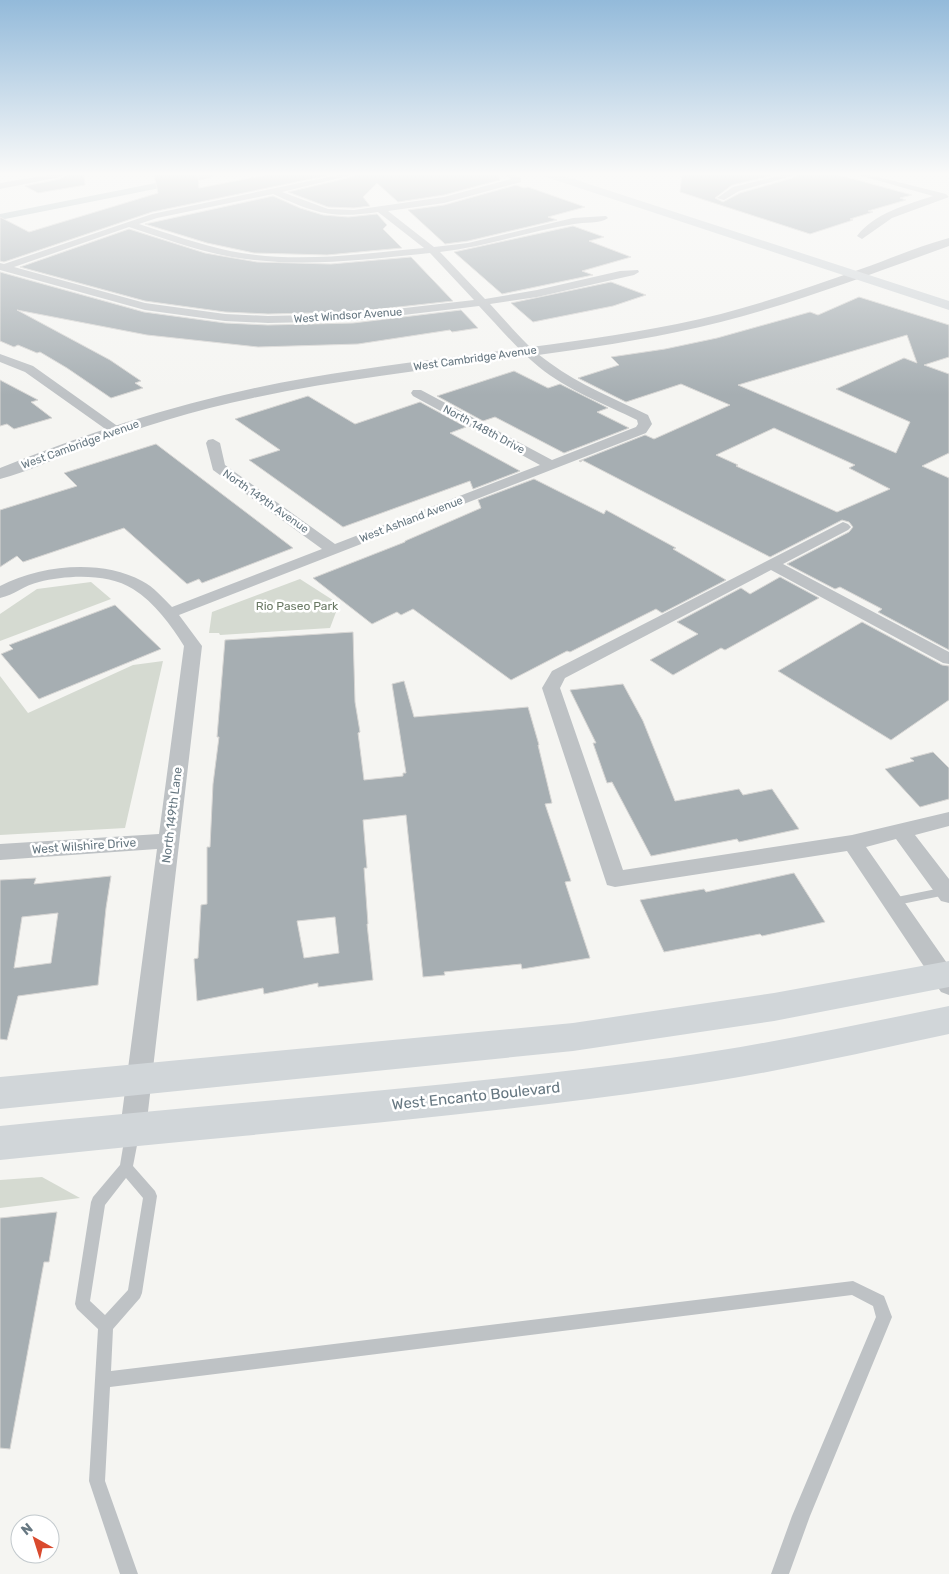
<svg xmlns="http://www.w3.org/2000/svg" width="949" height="1574" font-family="Rubik,sans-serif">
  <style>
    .green { fill: #d5dad1 }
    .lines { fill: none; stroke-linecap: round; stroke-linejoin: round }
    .canal { fill: #b5c2c5; fill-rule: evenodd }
    .building { fill: #a6aeb2; stroke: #d7d6d4; fill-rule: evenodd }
    .service { fill: #bec2c5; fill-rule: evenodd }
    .minor { fill: #bec2c5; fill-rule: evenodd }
    .tertiary { fill: #bec2c5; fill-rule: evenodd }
    .secondary { fill: #d1d6d9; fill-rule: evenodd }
    .labels { text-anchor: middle; stroke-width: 5; stroke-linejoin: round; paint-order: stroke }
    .far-street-label { font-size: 11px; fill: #667781; stroke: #fff }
    .park-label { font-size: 12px; fill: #6a7964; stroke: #fff }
    .street-label { font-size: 12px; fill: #667781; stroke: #fff }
    .near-street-label { font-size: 15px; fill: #667781; stroke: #fff }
  </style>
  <rect width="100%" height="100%" fill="#f5f5f2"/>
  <g class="green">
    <path d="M300,579L339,604L330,628L220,635L219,633H209L212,612Z"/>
    <path d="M91,582L111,599L0,641V614L37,589Z"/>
    <path d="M163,661L125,828L0,835V676L28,713L133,665Z"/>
    <path d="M42,1177L80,1198L0,1208V1180Z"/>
  </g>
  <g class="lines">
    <path class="canal" d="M196,175H215L210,178L0,220V214Z"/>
  </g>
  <g class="building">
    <path d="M66,175H84L85,185L38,193L25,186L60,179Z"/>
    <path d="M154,175H198L199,188L266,175H330L152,212L4,262L0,261V217L29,232L158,193Z"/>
    <path d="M354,175H499L500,180L444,195L398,202L377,183L363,197L370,206L354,208L328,207L288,192L352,177Z"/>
    <path d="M682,175H775L732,185L715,198L723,202L740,193L796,177L797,175H839L912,195L900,198L906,200L868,211L873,212L850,219L853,220L810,234L680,192Z"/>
    <path d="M516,185L524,188L528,187L585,207L548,217L557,220L468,241L445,244L408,210L444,205Z"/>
    <path d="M273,196L300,208L323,215L348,217L377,214L387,225L383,229L402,248L327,255L254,253L207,243L145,224Z"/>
    <path d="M573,226L604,237L589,241L631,257L582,271L593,275L502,294L454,252Z"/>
    <path d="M129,229L205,253L257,262L331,264L411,257L453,301L353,312L268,314L225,312L145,301L20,267Z"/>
    <path d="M0,272L144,312L225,323L268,325L353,323L461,310L478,328L452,332L450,330L358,344L258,347L147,335L17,310L110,360L141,381L135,383L143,388L111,398L67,368L40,352L37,353L18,345L14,347L0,341Z"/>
    <path d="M611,282L646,295L613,306L533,322L511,303Z"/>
    <path d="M859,297L949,325V357L924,365L949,374V453L922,466L949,478V650L878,612L882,609L840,587L835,589L787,564L849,532L853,527L849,522L842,520L770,557L582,460L581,462L579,461L645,435L654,439L730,405L681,384L626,402L578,378L619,365L611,357L665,349L717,338L810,312L818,315ZM907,335L917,363L904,358L836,389L910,422L896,453L738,385ZM774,428L855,465L849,468L890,489L837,512L736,466L738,465L716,455Z"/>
    <path d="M514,371L548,388L560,384L608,408L597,412L629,428L564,453L495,417L483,421L437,396Z"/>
    <path d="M0,380L38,400L31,402L52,418L14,429L7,424L0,426Z"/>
    <path d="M308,396L355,424L420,402L466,427L450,433L520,471L473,489L470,481L343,527L249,460L280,450L235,419Z"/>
    <path d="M156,444L293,548L202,583L199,579L187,584L124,528L23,562L17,556L0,567V510L77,486L64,473Z"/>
    <path d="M534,479L604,514L606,510L676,548L673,549L726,580L662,613L656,609L570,652L567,651L511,680L413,609L401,615L397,612L372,624L313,578L405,542V541L481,508L478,500Z"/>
    <path d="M780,577L819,598L725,650L721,648L673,675L650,660L698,634L677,622L741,588L750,594Z"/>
    <path d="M115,605L161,649L39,699L1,654L13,649L9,645Z"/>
    <path d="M862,622L942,665L949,666V700L891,740L778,671Z"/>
    <path d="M353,632L355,702L360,732L358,733L364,780L403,776V773H406L392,684L404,681L414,717L528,707L539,745H538L552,803L545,804L571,881L565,882L590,958L522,969L521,964L444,972L445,975L423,977L406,815L363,820L367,868H364L368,924H367L373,980L318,987V983L264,994L263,988L197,1001L194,959L198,958L201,905L207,904V847H210L213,784L219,737H217L225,640ZM335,917L339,953L304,958L297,921Z"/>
    <path d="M623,684L643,721L675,801L739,789L743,795L772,789L799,829L739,842L737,839L651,856L612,782L607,783L593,743H596L570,690Z"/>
    <path d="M933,752L949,768V799L920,807L885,769L914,761L910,758Z"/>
    <path d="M794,873L825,922L762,936L760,934L664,952L640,900L704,889L706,892Z"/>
    <path d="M111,876L106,908L98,985L18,996L7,1040L0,1039V880L36,878L34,884ZM58,913L51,963L14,968L22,917Z"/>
    <path d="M57,1212L49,1262H44L10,1449L0,1448V1218Z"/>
  </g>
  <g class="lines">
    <g class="service">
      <path d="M946,887L949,888V894L946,895L892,906L888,905L886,902L888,899L892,898Z"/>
      <path d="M132,1129L137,1131L139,1135L133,1166L155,1191L157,1196L142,1293L140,1298L113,1329L111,1371L853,1281L884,1296L892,1317L810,1516L789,1574H771L792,1516L876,1317L873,1306L852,1295L110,1387L105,1481L138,1574H120L89,1481L98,1329L77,1309L75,1304L91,1202L93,1197L120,1165L125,1135L127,1131ZM126,1178L143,1198L128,1290L105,1315L90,1301L105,1205Z"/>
    </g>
    <g class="minor">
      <path d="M48,175H64L60,177L0,189V183Z"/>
      <path d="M338,175H352L282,192L328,209L354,210L444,197L511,179L506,175H515L521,178V182L444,203L388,211L434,247L468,243L573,218L606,216L608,218C600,224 584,222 574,224C529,231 486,247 440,252L485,299L537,290L620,271L638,270L639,272L634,275L537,297L490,304C509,324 527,348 550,363C580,385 615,399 648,415L652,424L646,433L179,615L202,646L146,1129L142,1138L133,1141L124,1138L120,1129L157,849L0,860V844L159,834L184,646C171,625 155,603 133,589C108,573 67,575 39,582C25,585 14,595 0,598V586C41,565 101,559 142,581C154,587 163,598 172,607L322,549L213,470L206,443L208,440L213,439L220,443L225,465L335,544L540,465L413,396L411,393L413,390H421L552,460L636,427L638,424L637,420C605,404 567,390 539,367C517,349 499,327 479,306L353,321L268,323L225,321L145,310L0,270V263L4,264L152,214ZM273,194C315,213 331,219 378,212L424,248C360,254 294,264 230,251C199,244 169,234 139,224L157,218ZM129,227C163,238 197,251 232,257C299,268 364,260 430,253L474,300L353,314L268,316L225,314L145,303L14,267Z"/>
      <path d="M782,175H795L739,191L724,200L717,198L733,187Z"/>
      <path d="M858,175H870L946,194L949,197L892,218L862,239L857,236C875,213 906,205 933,196Z"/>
      <path d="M0,354L33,366L123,430L121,433H111L25,372L0,362Z"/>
      <path d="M843,522L848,524L851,527L848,530L783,564L949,652V664L943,663L771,570L565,678L560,688L623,870L852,835L949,812V826L915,835L949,879V903L941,901L896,839L866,847L949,966V995L941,992L847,851L615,887L607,885L542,688L552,671Z"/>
    </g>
    <path class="tertiary" d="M949,238V246C860,278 770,313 677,332C537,361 393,368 253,398C195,410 138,428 83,448C56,458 28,472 0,479V468C99,428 201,396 307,378C429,357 554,348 677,324C740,311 800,291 861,269C890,259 919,246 949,238Z"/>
    <g class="secondary">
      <path d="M544,175H561L949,301V310L546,177Z"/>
      <path d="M949,961V987L774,1021L573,1051L0,1109V1077L573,1023L774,993Z"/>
      <path d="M949,1006V1034C856,1054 764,1075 670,1088C448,1120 223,1136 0,1160V1126C223,1103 447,1088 670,1058C764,1045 856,1025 949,1006Z"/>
    </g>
  </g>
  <linearGradient id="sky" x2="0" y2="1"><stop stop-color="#93bada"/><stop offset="0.44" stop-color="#fafaf9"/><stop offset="1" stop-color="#fafaf9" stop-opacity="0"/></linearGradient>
  <rect width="949" height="395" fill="url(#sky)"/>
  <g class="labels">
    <g class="far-street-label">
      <text transform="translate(348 315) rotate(-4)" y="4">West Windsor Avenue</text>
      <text transform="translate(475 358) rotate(-8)" y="4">West Cambridge Avenue</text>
      <text transform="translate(484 429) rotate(28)" y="4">North 148th Drive</text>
      <text transform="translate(80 444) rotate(-20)" y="4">West Cambridge Avenue</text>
      <text transform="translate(266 501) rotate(35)" y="4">North 149th Avenue</text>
      <text transform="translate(411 519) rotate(-21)" y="4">West Ashland Avenue</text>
    </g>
    <g class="park-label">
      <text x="297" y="610">Rio Paseo Park</text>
    </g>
    <g class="street-label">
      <text transform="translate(172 815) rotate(-83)" y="4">North 149th Lane</text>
      <text transform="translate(84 846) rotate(-4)" y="4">West Wilshire Drive</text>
    </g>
    <g class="near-street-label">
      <text transform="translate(476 1096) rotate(-6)" y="5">West Encanto Boulevard</text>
    </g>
  </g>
  <g transform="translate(35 1539) rotate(321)"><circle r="24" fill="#ffffff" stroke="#c2c9cd"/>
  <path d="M0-4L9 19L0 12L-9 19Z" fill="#d94a2e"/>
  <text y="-8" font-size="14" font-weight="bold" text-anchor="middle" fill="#667781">N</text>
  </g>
</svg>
